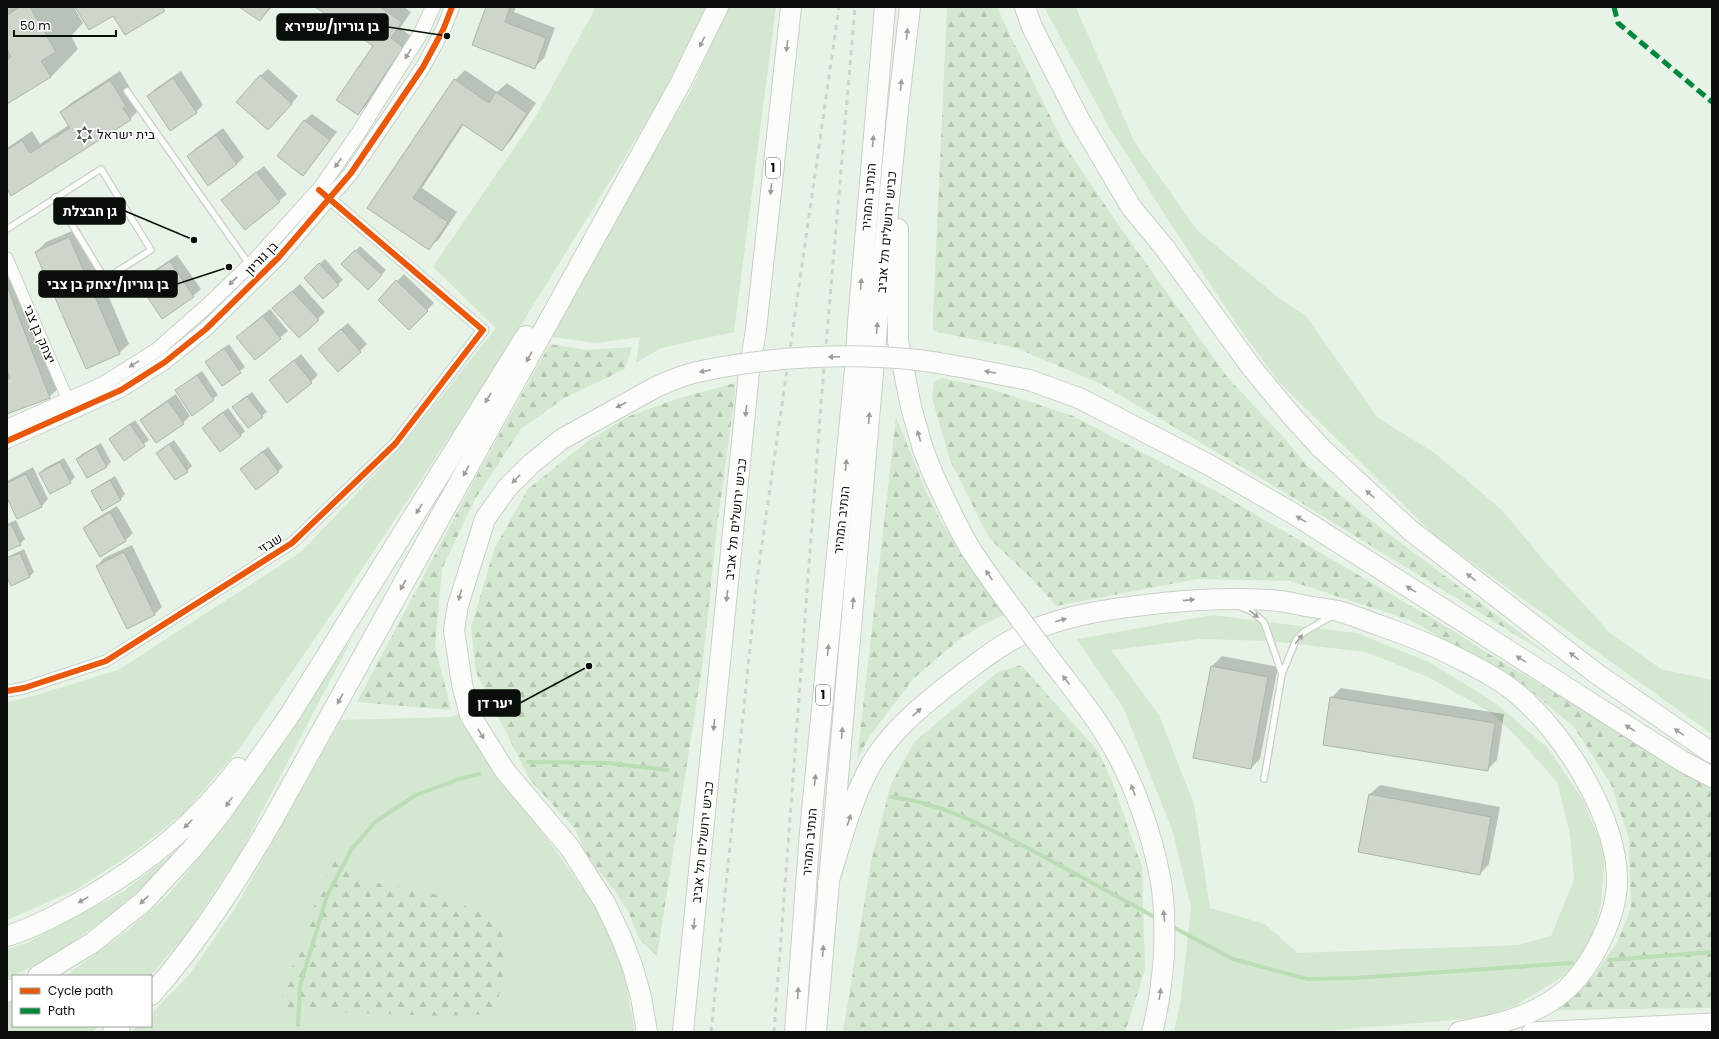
<svg xmlns="http://www.w3.org/2000/svg" width="1719" height="1039" font-family="Poppins,Heebo,sans-serif">
  <style>
    .grass { fill: #d4e7d0; fill-rule: evenodd }
    .forest { fill: url(#forest-firs) }
    .shadow { fill: #0003 }
    .lines { fill: none; stroke-linecap: round; stroke-linejoin: round }
    .stream { stroke: #baddb5; stroke-width: 4 }
    .building { fill: #ced6cc; stroke: #adb5ac }
    .service-casing { stroke: #c8d0c6; stroke-width: 8 }
    .minor-casing { stroke: #c8d0c6; stroke-width: 13 }
    .tertiary-casing { stroke: #c8d0c6; stroke-width: 16 }
    .trunk-casing { stroke: #c8d0c6; stroke-width: 21 }
    .motorway-casing { stroke: #c8d0c6; stroke-width: 22 }
    .service { stroke: #fcfdfb; stroke-width: 5.5 }
    .minor { stroke: #fcfdfb; stroke-width: 11 }
    .tertiary { stroke: #fcfdfb; stroke-width: 14 }
    .trunk { stroke: #fcfdfb; stroke-width: 19 }
    .motorway { stroke: #fcfdfb; stroke-width: 20 }
    .rail { stroke: #cfd3cf; stroke-width: 3; stroke-dasharray: 5 5; stroke-linecap: butt }
    .motorway-bridge-casing { stroke: #c8d0c6; stroke-width: 22; stroke-linecap: butt }
    .motorway-bridge { stroke: #fcfdfb; stroke-width: 20 }
    .quiet { stroke: #00873e; stroke-width: 5; stroke-dasharray: 10 5; stroke-linecap: butt }
    .cycleway-casing { stroke: #fff; stroke-width: 8 }
    .cycleway { stroke: #e8590c; stroke-width: 6 }
    .oneway { fill: #9b9e9a }
    .labels { text-anchor: middle; stroke-width: 3; stroke-linejoin: round; paint-order: stroke }
    .shield { fill: #fff; stroke: #535752; stroke-width: 1 }
    .shield-label { font-size: 12px; font-weight: bold; fill: #090f08 }
    .poi-label { font-size: 13px; fill: #090f08; stroke: #fff; text-anchor: start }
    .street-label { font-size: 13px; fill: #090f08; stroke: #fff }
    .leader { fill: none; stroke: #090f08; stroke-width: 1.5 }
    .callout-dot { fill: #090f08; stroke: #fff; stroke-width: 1.5 }
    .callout { fill: #090f08; stroke: #090f08; stroke-width: 1.5 }
    .callout-label { font-size: 14px; text-anchor: middle; font-weight: bold; fill: #fff }
  </style>
  <defs>
    <pattern id="forest-firs" width="22" height="20" patternUnits="userSpaceOnUse"><rect width="22" height="20" fill="#d4e7d0"/><path d="M5 1l3.5 6h-7zM16 11l3.5 6h-7z" fill="#b5c5b1"/></pattern>
  </defs>
  <rect width="100%" height="100%" fill="#e8f3e7"/>
  <g class="grass">
    <path d="M596,7H706L657,105L489,377L358,575L243,744L185,812L137,850L75,890L7,920V702L30,697L118,670L301,552L400,448L496,328L433,267L536,116Z"/>
    <path d="M728,7H776L734,332L661,348L636,363L640,337L596,343L545,336L621,205L690,92Z"/>
    <path d="M1044,7H1076L1134,141L1197,230L1280,299L1306,316L1377,417L1436,454L1503,511L1546,563L1610,633L1661,669L1712,680V734L1436,537L1279,382L1236,323L1194,260L1109,127Z"/>
    <path d="M1213,615L1356,633L1429,662L1494,702L1547,747L1583,800L1605,853L1601,905L1590,945L1568,973L1517,1005L1479,1018L1311,1032H1174L1181,999L1191,907L1173,832L1123,707L1077,639ZM1201,639L1270,641L1366,652L1428,677L1490,712L1515,735L1557,782L1570,835L1574,880L1551,936L1518,945L1298,953L1265,924L1210,908L1194,804L1159,715L1111,650Z"/>
    <path d="M354,635L239,855L185,936L150,976H66L129,929L167,896L204,852L241,803Z"/>
    <path d="M460,713L483,754L552,845L598,911L617,949L626,982L635,1032H131L138,1026H151V1014L189,975L234,910L341,720L451,717Z"/>
    <path d="M176,851L139,892L98,924L52,956L7,979V949L25,944L124,891Z"/>
    <path d="M13,1001V1026H99L92,1032H7V1004Z"/>
  </g>
  <g class="forest">
    <path d="M947,7H997L1008,31L1065,146L1120,227L1228,378L1286,440L1306,465L1364,515L1555,659L1279,489L1101,384L1016,348L933,331V317Z"/>
    <path d="M550,344L586,350L632,347L625,369L564,398L521,429L475,499L442,569L435,646L451,710L357,702L478,473Z"/>
    <path d="M942,378L988,388L1073,416L1212,489L1457,633L1479,648L1712,787V1008L1557,1010L1594,975L1618,941L1631,908L1629,839L1611,784L1574,727L1525,686L1410,620L1290,581L1197,579L1056,606L1030,577L989,538L950,460L932,398L934,382Z"/>
    <path d="M735,383V393L717,527L703,661L657,956L639,939L628,911L613,889L587,855L575,829L530,780L476,672L471,627L495,547L528,489L588,441L627,417L676,399Z"/>
    <path d="M896,417L927,494L940,519L956,545L1004,615L981,626L962,637L913,679L869,737L857,760Z"/>
    <path d="M1021,665L1098,751L1112,781L1142,867L1145,970L1125,1032H843L871,862L891,784L914,742L998,672Z"/>
    <path d="M338,854L348,867L364,881L426,891L491,916L507,943L503,977L494,1016L489,1014L444,1016L302,1011L279,1008L288,977L307,932L317,895Z"/>
  </g>
  <g class="shadow">
    <path d="M10,7H74L83,23L71,36L78,49L51,77L7,103V10Z"/>
    <path d="M241,7H272L260,20Z"/>
    <path d="M317,7H404L411,12L400,28L412,37L368,104L358,113L374,46Z"/>
    <path d="M487,7H516L514,12L555,28L544,58L534,68Z"/>
    <path d="M268,69L298,96L276,122L260,76Z"/>
    <path d="M465,70L497,92L507,83L536,103L511,140L502,149L464,124L422,188L457,212L439,239L429,248L369,208L455,80Z"/>
    <path d="M120,71L135,96L133,98L140,109L130,119L7,187V148L32,131L40,144L69,125L61,112L71,103Z"/>
    <path d="M181,71L203,105L196,112L148,96L155,89Z"/>
    <path d="M312,114L337,132L303,175L304,121Z"/>
    <path d="M223,128L244,157L237,164L188,156L195,149Z"/>
    <path d="M264,166L287,194L246,229L230,193Z"/>
    <path d="M79,228L129,344L119,353L36,252L46,242Z"/>
    <path d="M360,246L386,270L368,288L343,264Z"/>
    <path d="M7,251L59,388L49,397L7,413V374L10,373L7,367Z"/>
    <path d="M177,255L201,289L193,296L162,317L139,283L146,276Z"/>
    <path d="M325,259L343,280L338,284L310,273Z"/>
    <path d="M404,274L434,303L409,329L379,300Z"/>
    <path d="M300,284L325,312L318,319L281,301Z"/>
    <path d="M270,309L288,331L255,359L245,330Z"/>
    <path d="M348,323L367,344L360,351L326,342Z"/>
    <path d="M229,344L245,367L223,385L206,362Z"/>
    <path d="M301,354L318,375L311,382L271,380Z"/>
    <path d="M202,371L218,395L193,414L176,390Z"/>
    <path d="M252,392L267,412L262,416L233,407Z"/>
    <path d="M176,394L190,416L183,423L141,420L149,413Z"/>
    <path d="M228,408L245,431L240,436L203,428Z"/>
    <path d="M135,420L149,440L124,459L110,439Z"/>
    <path d="M174,440L192,466L187,471L157,453Z"/>
    <path d="M101,443L111,462L107,466L77,459L82,454Z"/>
    <path d="M268,447L283,467L256,489L241,469Z"/>
    <path d="M64,458L75,477L70,482L40,473L45,468Z"/>
    <path d="M33,467L48,499L41,507L7,496V481Z"/>
    <path d="M115,476L125,494L121,499L102,509L92,491L97,487Z"/>
    <path d="M117,506L133,533L126,540L100,555L84,528L92,521Z"/>
    <path d="M16,520L25,539L20,544L7,549V524Z"/>
    <path d="M132,545L162,607L155,614L128,628L97,566L104,558Z"/>
    <path d="M24,549L34,572L30,576L7,575V557Z"/>
    <path d="M1222,656L1278,667L1260,759L1251,768L1212,666Z"/>
    <path d="M1341,688L1504,714L1497,760L1487,770L1331,698Z"/>
    <path d="M1380,785L1500,807L1489,864L1480,874L1370,794Z"/>
  </g>
  <g class="lines">
    <g class="stream">
      <path d="M528,762L607,763L668,770"/>
      <path d="M891,797C943,803 988,828 1035,852C1076,874 1117,896 1158,919"/>
      <path d="M1171,926L1233,959L1307,979L1355,978L1572,963"/>
      <path d="M1609,960L1712,952"/>
      <path d="M298,1025L300,986L327,896L351,850L375,822L416,795L459,779L479,774"/>
    </g>
  </g>
  <g class="building">
    <path d="M20,7H30L56,52L41,61L51,77L7,104V60L11,57L7,50V15Z"/>
    <path d="M75,7H162L165,11L125,35L113,16L89,30Z"/>
    <path d="M239,7H270L260,21Z"/>
    <path d="M315,7H380L402,22L391,38L403,47L358,115L336,100L373,46Z"/>
    <path d="M486,7H510L505,22L546,38L535,69L472,45Z"/>
    <path d="M260,75L292,104L268,130L236,102Z"/>
    <path d="M173,78L197,113L170,131L147,96Z"/>
    <path d="M454,79L489,103L496,92L527,113L502,151L462,124L413,198L448,222L429,250L367,208Z"/>
    <path d="M110,80L126,106L123,108L131,120L11,196L7,189V150L22,140L30,153L70,128L60,112Z"/>
    <path d="M304,120L330,140L303,176L277,156Z"/>
    <path d="M216,135L237,164L208,186L187,156Z"/>
    <path d="M256,172L280,202L245,230L221,200Z"/>
    <path d="M69,237L120,354L86,369L35,252Z"/>
    <path d="M355,250L382,275L368,290L341,264Z"/>
    <path d="M170,261L194,297L162,319L138,283Z"/>
    <path d="M319,263L339,285L323,299L304,278Z"/>
    <path d="M396,280L428,311L409,330L378,300Z"/>
    <path d="M7,286L50,398L7,414V380L10,378L7,370Z"/>
    <path d="M292,291L319,320L299,338L272,308Z"/>
    <path d="M263,316L281,339L255,360L236,337Z"/>
    <path d="M341,329L361,352L338,372L318,349Z"/>
    <path d="M224,348L241,373L222,386L205,362Z"/>
    <path d="M294,360L312,383L287,403L269,380Z"/>
    <path d="M197,375L214,400L192,416L175,390Z"/>
    <path d="M247,396L263,417L248,428L232,407Z"/>
    <path d="M168,401L184,424L156,443L140,420Z"/>
    <path d="M223,412L241,436L220,452L202,428Z"/>
    <path d="M130,424L145,446L124,461L109,439Z"/>
    <path d="M169,444L188,472L175,480L156,453Z"/>
    <path d="M96,447L107,467L87,478L76,459Z"/>
    <path d="M263,451L279,472L256,490L240,469Z"/>
    <path d="M60,462L71,483L50,494L39,473Z"/>
    <path d="M26,474L42,507L17,519L7,498V483Z"/>
    <path d="M110,480L121,500L102,511L91,491Z"/>
    <path d="M110,512L126,541L100,557L83,528Z"/>
    <path d="M11,524L21,545L7,551V526Z"/>
    <path d="M124,552L155,615L127,629L96,566Z"/>
    <path d="M20,553L30,577L11,586L7,577V558Z"/>
    <path d="M1211,666L1268,677L1251,769L1193,758Z"/>
    <path d="M1330,697L1495,723L1488,771L1323,745Z"/>
    <path d="M1369,794L1491,817L1480,875L1358,852Z"/>
  </g>
  <g class="lines">
    <defs>
      <g id="service">
        <path d="M127,91L249,264"/>
        <path d="M7,229L101,169L151,250L105,279L55,197"/>
        <path d="M1241,607L1251,611L1264,622L1282,674"/>
        <path d="M1264,779L1282,674L1296,640L1304,632L1332,616"/>
      </g>
      <g id="minor">
        <path d="M7,258L71,407"/>
        <path d="M7,691L24,688L106,661L292,543L395,444L483,330L324,194"/>
      </g>
      <g id="tertiary">
        <path d="M7,427L103,384L157,350L208,305L255,260L321,187L359,132L422,31L433,7"/>
        <path d="M7,441L121,390L165,362L206,329L279,257L351,173L423,67L443,30L452,7"/>
      </g>
      <path id="trunk" d="M1532,1032L1712,1023"/>
      <g id="motorway">
        <path d="M1025,7L1032,27L1079,119L1131,207L1164,247L1252,368L1290,414L1321,448L1410,530L1597,674L1712,753"/>
        <path d="M898,229V341L911,407L923,449L932,472"/>
        <path d="M1029,380L1079,398L1211,466L1294,514L1682,761L1712,777"/>
        <path d="M828,883C842,840 852,793 877,755C896,727 925,703 952,682C976,664 1000,644 1028,632C1071,613 1117,608 1162,603C1201,599 1241,597 1280,601C1288,602 1297,604 1306,606C1316,608 1327,609 1338,611C1353,615 1367,621 1381,626C1407,635 1430,644 1454,656C1475,667 1497,677 1516,693C1563,731 1616,816 1617,878C1618,916 1591,969 1562,993C1533,1017 1494,1025 1459,1032"/>
        <path d="M7,936C36,927 63,912 89,897C148,862 197,823 238,768"/>
        <path d="M38,976L92,943L144,901L193,848L221,813L289,716L526,336"/>
        <path d="M7,992L13,989"/>
        <path d="M151,995C199,941 237,881 273,819L680,84L718,7"/>
        <path d="M113,1032L120,1026"/>
        <path d="M647,1032L641,997L632,965L621,937L605,903L570,848L505,771L470,715L462,684L454,630L458,605L485,519L507,488L531,464L562,439L656,387"/>
        <path d="M683,1032L749,372L756,330L791,7"/>
        <path d="M795,1032L810,832L856,359L858,323L885,7"/>
        <path d="M816,1032L880,292L898,109L910,7"/>
        <path d="M1152,1032C1159,1007 1162,981 1164,955"/>
      </g>
    </defs>
    <use href="#service" class="service-casing"/>
    <use href="#minor" class="minor-casing"/>
    <use href="#tertiary" class="tertiary-casing"/>
    <use href="#trunk" class="trunk-casing"/>
    <use href="#motorway" class="motorway-casing"/>
    <use href="#service" class="service"/>
    <use href="#minor" class="minor"/>
    <use href="#tertiary" class="tertiary"/>
    <use href="#trunk" class="trunk"/>
    <use href="#motorway" class="motorway"/>
    <g class="rail">
      <path d="M711,1032L757,579L839,7"/>
      <path d="M774,1032L821,404L855,7"/>
    </g>
    <defs>
      <g id="motorway-bridge">
        <path d="M656,387C668,382 680,376 693,373C763,357 847,352 918,360C956,365 992,373 1029,380"/>
        <path d="M932,472C945,500 957,528 973,553C1000,593 1028,630 1057,668C1077,694 1098,720 1114,749C1135,786 1152,835 1160,877C1165,902 1165,929 1164,955"/>
      </g>
    </defs>
    <use href="#motorway-bridge" class="motorway-bridge-casing"/>
    <use href="#motorway-bridge" class="motorway-bridge"/>
    <path class="quiet" d="M1614,7L1618,23L1712,102"/>
    <defs>
      <g id="cycleway">
        <path d="M7,441L121,390L165,362L206,329L279,257L351,173L423,67L443,30L452,7"/>
        <path d="M7,691L24,688L106,661L292,543L395,444L483,330L319,190"/>
      </g>
    </defs>
    <use href="#cycleway" class="cycleway-casing"/>
    <use href="#cycleway" class="cycleway"/>
  </g>
  <defs><path id="oneway-solid" d="M-6-.8H1V-3.2L6.5 0L1 3.2V.8H-6Z"/></defs>
  <g class="oneway">
    <use href="#oneway-solid" transform="translate(907 34) rotate(-83)"/>
    <use href="#oneway-solid" transform="translate(702 42) rotate(116)"/>
    <use href="#oneway-solid" transform="translate(787 46) rotate(96)"/>
    <use href="#oneway-solid" transform="translate(408 54) rotate(122)"/>
    <use href="#oneway-solid" transform="translate(901 85) rotate(-83)"/>
    <use href="#oneway-solid" transform="translate(873 141) rotate(-85)"/>
    <use href="#oneway-solid" transform="translate(338 163) rotate(125)"/>
    <use href="#oneway-solid" transform="translate(771 189) rotate(96)"/>
    <use href="#oneway-solid" transform="translate(233 281) rotate(136)"/>
    <use href="#oneway-solid" transform="translate(861 284) rotate(-85)"/>
    <use href="#oneway-solid" transform="translate(877 328) rotate(-85)"/>
    <use href="#oneway-solid" transform="translate(529 357) rotate(119)"/>
    <use href="#oneway-solid" transform="translate(834 357) rotate(179)"/>
    <use href="#oneway-solid" transform="translate(134 364) rotate(148)"/>
    <use href="#oneway-solid" transform="translate(705 371) rotate(169)"/>
    <use href="#oneway-solid" transform="translate(990 372) rotate(-168)"/>
    <use href="#oneway-solid" transform="translate(488 398) rotate(122)"/>
    <use href="#oneway-solid" transform="translate(621 405) rotate(152)"/>
    <use href="#oneway-solid" transform="translate(746 411) rotate(96)"/>
    <use href="#oneway-solid" transform="translate(869 418) rotate(-85)"/>
    <use href="#oneway-solid" transform="translate(919 436) rotate(-106)"/>
    <use href="#oneway-solid" transform="translate(846 465) rotate(-84)"/>
    <use href="#oneway-solid" transform="translate(466 471) rotate(119)"/>
    <use href="#oneway-solid" transform="translate(516 479) rotate(134)"/>
    <use href="#oneway-solid" transform="translate(1370 494) rotate(-138)"/>
    <use href="#oneway-solid" transform="translate(419 509) rotate(122)"/>
    <use href="#oneway-solid" transform="translate(1301 519) rotate(-148)"/>
    <use href="#oneway-solid" transform="translate(989 575) rotate(-124)"/>
    <use href="#oneway-solid" transform="translate(1471 577) rotate(-142)"/>
    <use href="#oneway-solid" transform="translate(403 585) rotate(119)"/>
    <use href="#oneway-solid" transform="translate(1411 589) rotate(-148)"/>
    <use href="#oneway-solid" transform="translate(460 595) rotate(106)"/>
    <use href="#oneway-solid" transform="translate(727 596) rotate(96)"/>
    <use href="#oneway-solid" transform="translate(1189 600) rotate(-6)"/>
    <use href="#oneway-solid" transform="translate(853 603) rotate(-85)"/>
    <use href="#oneway-solid" transform="translate(1254 614) rotate(38)"/>
    <use href="#oneway-solid" transform="translate(1061 620) rotate(-16)"/>
    <use href="#oneway-solid" transform="translate(1299 639) rotate(-51)"/>
    <use href="#oneway-solid" transform="translate(828 650) rotate(-84)"/>
    <use href="#oneway-solid" transform="translate(1574 656) rotate(-142)"/>
    <use href="#oneway-solid" transform="translate(1521 659) rotate(-148)"/>
    <use href="#oneway-solid" transform="translate(1066 680) rotate(-127)"/>
    <use href="#oneway-solid" transform="translate(340 699) rotate(119)"/>
    <use href="#oneway-solid" transform="translate(917 712) rotate(-43)"/>
    <use href="#oneway-solid" transform="translate(714 725) rotate(96)"/>
    <use href="#oneway-solid" transform="translate(1630 728) rotate(-148)"/>
    <use href="#oneway-solid" transform="translate(1679 732) rotate(-145)"/>
    <use href="#oneway-solid" transform="translate(842 733) rotate(-85)"/>
    <use href="#oneway-solid" transform="translate(481 734) rotate(59)"/>
    <use href="#oneway-solid" transform="translate(815 780) rotate(-84)"/>
    <use href="#oneway-solid" transform="translate(1133 790) rotate(-111)"/>
    <use href="#oneway-solid" transform="translate(229 802) rotate(125)"/>
    <use href="#oneway-solid" transform="translate(849 820) rotate(-72)"/>
    <use href="#oneway-solid" transform="translate(188 824) rotate(135)"/>
    <use href="#oneway-solid" transform="translate(83 900) rotate(150)"/>
    <use href="#oneway-solid" transform="translate(144 900) rotate(137)"/>
    <use href="#oneway-solid" transform="translate(1164 916) rotate(-96)"/>
    <use href="#oneway-solid" transform="translate(694 924) rotate(96)"/>
    <use href="#oneway-solid" transform="translate(823 951) rotate(-85)"/>
    <use href="#oneway-solid" transform="translate(798 993) rotate(-86)"/>
    <use href="#oneway-solid" transform="translate(1160 994) rotate(-81)"/>
  </g>
  <defs>
    <symbol id="synagogue-bare" viewBox="-9 -9 18 18"><path d="M0-6.5L5.6 3.2H-5.6ZM0 6.5L5.6-3.2H-5.6Z" fill="#575f56" stroke="#fff" stroke-width="2.5" paint-order="stroke"/></symbol>
  </defs>
  <g fill-rule="evenodd">
    <use href="#synagogue-bare" x="72" y="122" width="25" height="25"/>
  </g>
  <g class="labels">
    <g class="shield">
      <rect x="766" y="158" width="14" height="20" rx="3"/>
      <rect x="816" y="685" width="14" height="20" rx="3"/>
    </g>
    <g class="shield-label">
      <text x="773" y="172">1</text>
      <text x="823" y="699">1</text>
    </g>
    <g class="poi-label">
      <text x="97" y="139">בית ישראל</text>
    </g>
    <g class="street-label">
      <text transform="translate(868 197) rotate(-85)" y="5">הנתיב המהיר</text>
      <text transform="translate(886 232) rotate(-85)" y="5">כביש ירושלים תל אביב</text>
      <text transform="translate(261 258) rotate(-46)" y="5">בן גוריון</text>
      <text transform="translate(40 334) rotate(67)" y="5">יצחק בן צבי</text>
      <text transform="translate(735 519) rotate(-84)" y="5">כביש ירושלים תל אביב</text>
      <text transform="translate(841 520) rotate(-84)" y="5">הנתיב המהיר</text>
      <text transform="translate(270 543) rotate(-32)" y="5">שבזי</text>
      <text transform="translate(702 842) rotate(-84)" y="5">כביש ירושלים תל אביב</text>
      <text transform="translate(809 842) rotate(-85)" y="5">הנתיב המהיר</text>
    </g>
  </g>
  <path class="leader" d="M447 36L388 27M194 240L125 211M229 267L177 284M589 666L520 703"/>
  <g class="callout-dot">
    <circle cx="447" cy="36" r="4"/>
    <circle cx="194" cy="240" r="4"/>
    <circle cx="229" cy="267" r="4"/>
    <circle cx="589" cy="666" r="4"/>
  </g>
  <g class="callout">
    <rect x="277" y="14" width="111" height="26" rx="4"/>
    <rect x="54" y="198" width="71" height="26" rx="4"/>
    <rect x="39" y="271" width="138" height="26" rx="4"/>
    <rect x="469" y="690" width="51" height="26" rx="4"/>
  </g>
  <g class="callout-label">
    <text x="332" y="31">בן גוריון/שפירא</text>
    <text x="90" y="216">גן חבצלת</text>
    <text x="108" y="289">בן גוריון/יצחק בן צבי</text>
    <text x="495" y="708">יער דן</text>
  </g>
  <rect width="1719" height="1039" fill="none" stroke="#090f08" stroke-width="16"/>
  <rect x="12" y="975" width="140" height="52" fill="#ffffff" stroke="#9d9f9c"/>
  <rect x="20" y="988" width="20" height="6" fill="#e8590c" stroke="#9d9f9c"/>
  <text x="48" y="995" font-size="12" fill="#090f08">Cycle path</text>
  <rect x="20" y="1008" width="20" height="6" fill="#00873e" stroke="#9d9f9c"/>
  <text x="48" y="1015" font-size="12" fill="#090f08">Path</text>
  <path d="M14 30v6h102v-6" fill="none" stroke="#090f08" stroke-width="2"/>
  <text x="20" y="30" font-size="12" fill="#090f08" stroke="#ffffff" stroke-width="3" paint-order="stroke">50 m</text>
</svg>
